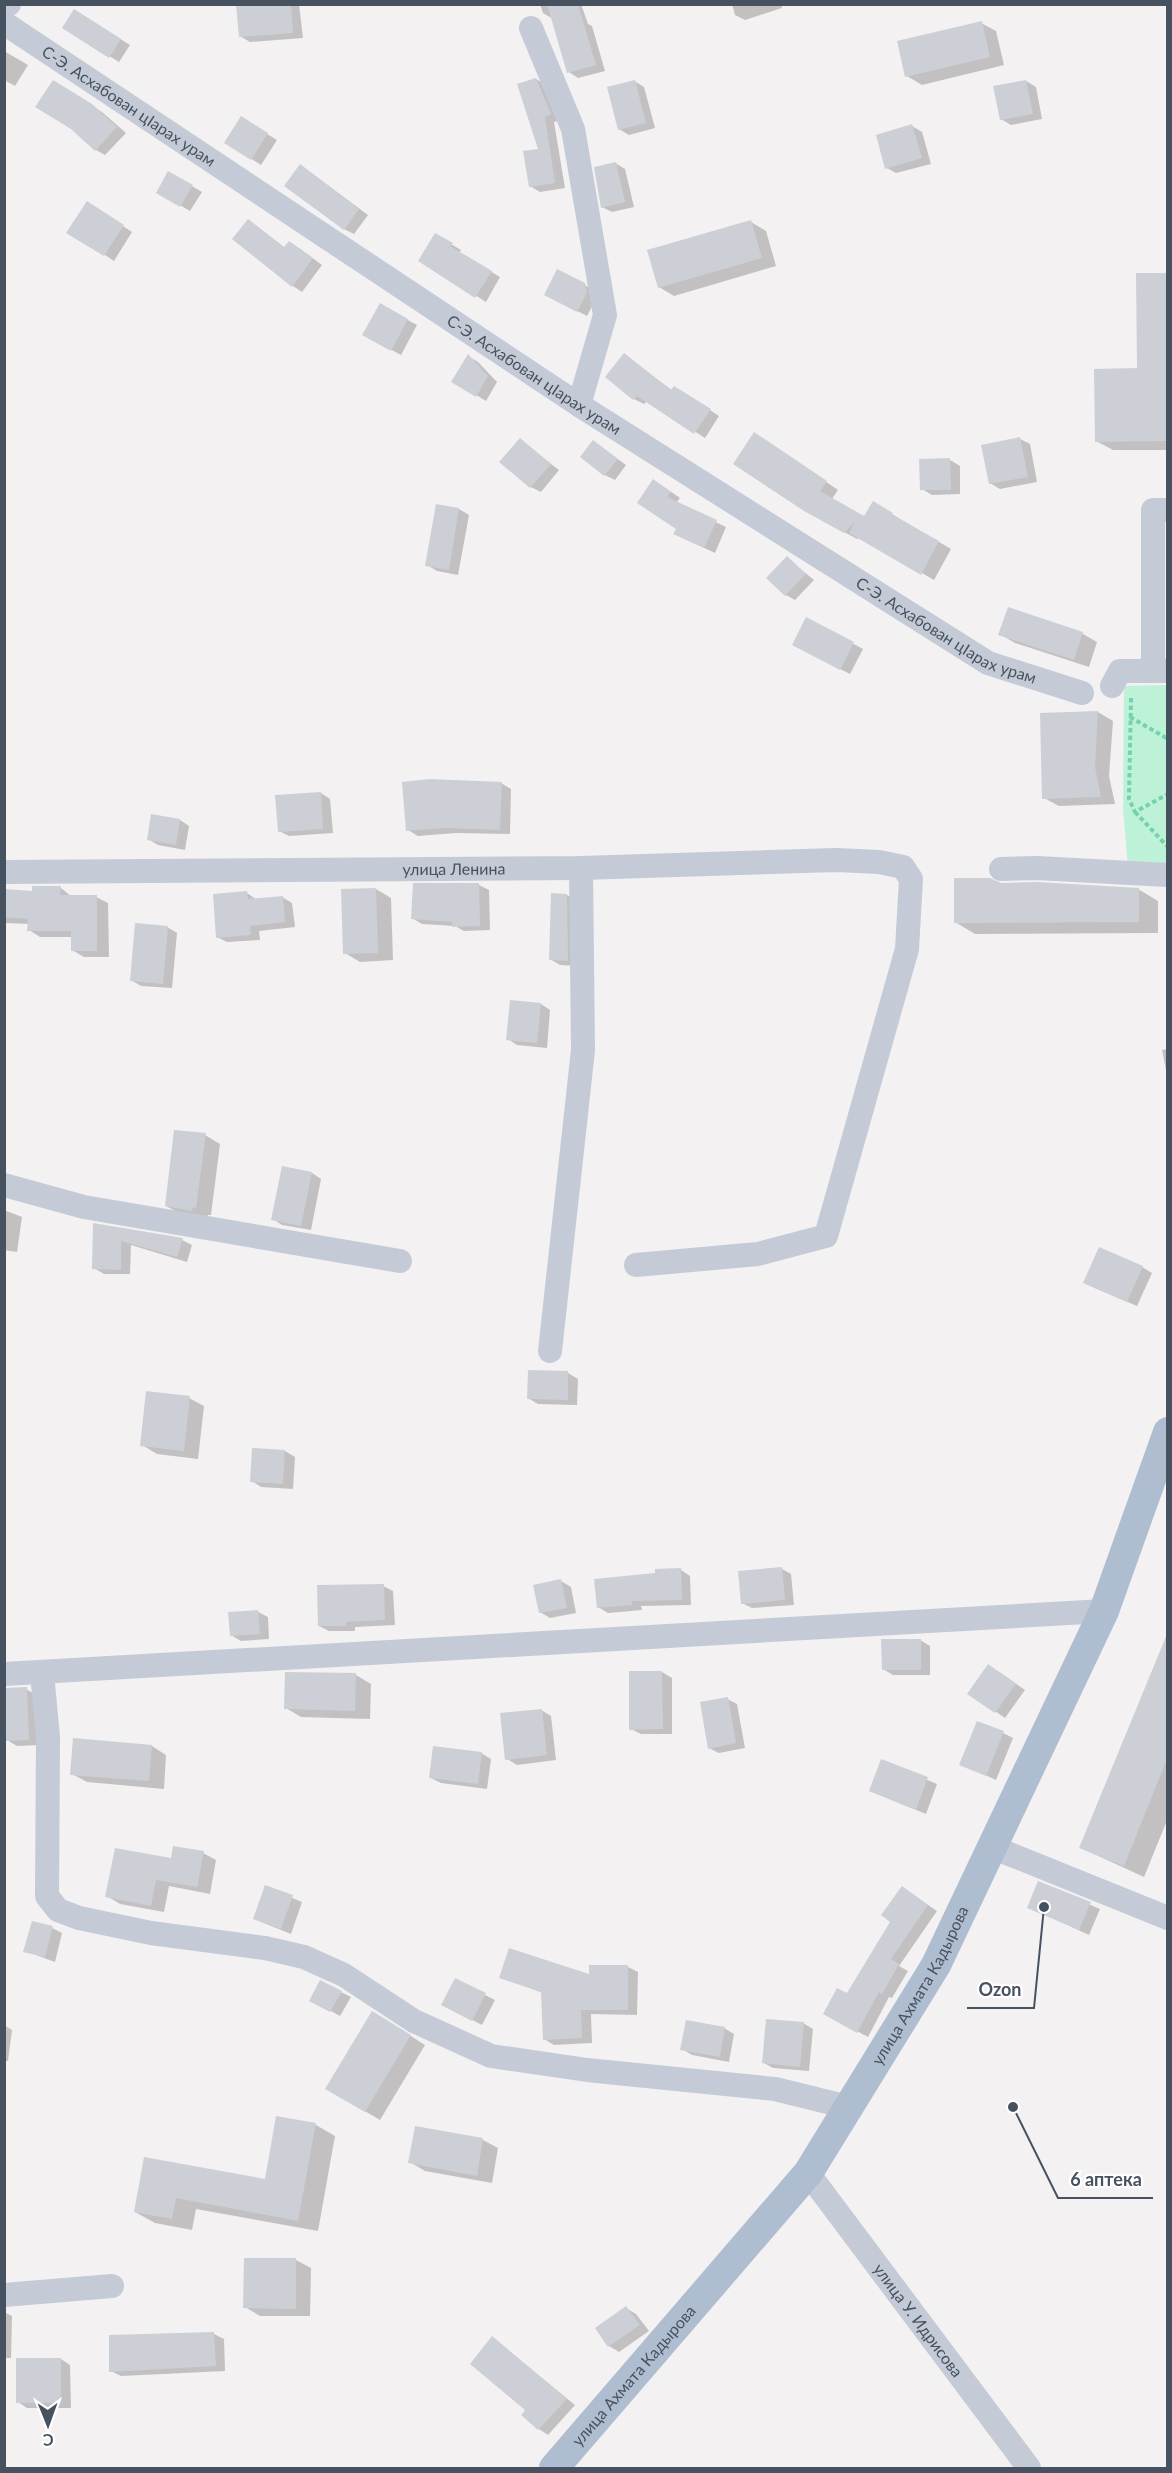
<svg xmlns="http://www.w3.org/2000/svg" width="1172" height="2473" font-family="Lato,sans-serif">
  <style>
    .green { fill: #bef2d8 }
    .shadow { fill: #0003 }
    .building { fill: #cdcfd6 }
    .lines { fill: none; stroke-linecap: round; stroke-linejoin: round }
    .path { stroke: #74d2ae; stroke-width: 4; stroke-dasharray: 4.5 3; stroke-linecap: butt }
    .minor { stroke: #c4cbd6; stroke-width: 24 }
    .major { stroke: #afbdd1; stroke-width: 30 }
    .labels { text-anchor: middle; stroke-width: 4.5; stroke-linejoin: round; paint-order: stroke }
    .street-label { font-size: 16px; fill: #475260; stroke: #fff }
    .leader { fill: none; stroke: #475260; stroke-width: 2 }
    .callout-dot { fill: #475260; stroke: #fff; stroke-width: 2 }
    .callout-label { font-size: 18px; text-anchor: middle; font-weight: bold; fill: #475260; stroke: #fff; stroke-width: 4.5; stroke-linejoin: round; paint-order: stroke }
  </style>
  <rect width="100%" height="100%" fill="#f3f1f1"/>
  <path class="green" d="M1167,685V867H1128L1123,809L1124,686Z"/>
  <g class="shadow">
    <path d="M238,4H299L303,38L250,42L240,36Z"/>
    <path d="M540,4H581L588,24L592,26L605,71L578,78L569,72L553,19L543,13Z"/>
    <path d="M732,4H781L782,8L745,20L735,15Z"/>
    <path d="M84,16L130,45L119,62L64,28Z"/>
    <path d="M981,23L996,31L1004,65L922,85L907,76Z"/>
    <path d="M4,51L28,65L15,86L4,80Z"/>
    <path d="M536,79L546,85L560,120L554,122L565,188L540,192L530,186L540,150Z"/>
    <path d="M634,81L644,87L655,128L629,135L619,129Z"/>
    <path d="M1026,81L1036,87L1042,119L1011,125L1001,119Z"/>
    <path d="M53,82L102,112L126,133L105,155L96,150Z"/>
    <path d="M241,118L277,140L261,165L226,143Z"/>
    <path d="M912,126L922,132L931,164L896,173L887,168Z"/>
    <path d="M615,163L625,169L634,207L612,212L602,207Z"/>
    <path d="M310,172L368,215L354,234L344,229Z"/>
    <path d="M169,173L202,192L190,211L158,192Z"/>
    <path d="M97,209L132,232L114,261L105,255Z"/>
    <path d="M249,220L285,248H299L322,265L302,292L293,286Z"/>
    <path d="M751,222L766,231L776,266L674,296L659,287Z"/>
    <path d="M436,235L461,250L459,253L500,277L486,302L420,260Z"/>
    <path d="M1168,274V450H1113L1096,441L1138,370L1137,275Z"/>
    <path d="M584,285L595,290L596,299L587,316L556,300Z"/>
    <path d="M380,305L417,325L401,355L364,335Z"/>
    <path d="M624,355L673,391L684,393L719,416L705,438L647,401L644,404L634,399Z"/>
    <path d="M468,356L478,362L497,382L486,401L453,381Z"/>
    <path d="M1020,439L1030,444L1037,482L1000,489L990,483Z"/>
    <path d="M520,440L559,470L541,492L531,487Z"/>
    <path d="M767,441L838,490L831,500L864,518L873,503L951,549L934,580L859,537L857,539L804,510Z"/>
    <path d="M594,442L626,465L615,480L605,475Z"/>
    <path d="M950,460L960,466V494L932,495L922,489Z"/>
    <path d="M664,487L680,498L676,503L726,527L715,553L685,539L678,529Z"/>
    <path d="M437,506L459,509L469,515L458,575L437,571L427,565Z"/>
    <path d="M787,558L814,580L795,600L786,595Z"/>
    <path d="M1008,609L1083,634L1097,642L1089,667L1015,643L1000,634Z"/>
    <path d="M807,619L863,649L850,674L803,650Z"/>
    <path d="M1098,712L1113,721L1109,776L1115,804L1059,806L1044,798Z"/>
    <path d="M501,783L511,789L510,834L456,833L418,836L408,830Z"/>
    <path d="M321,793L330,799L333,833L289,836L279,831Z"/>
    <path d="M180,820L189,826L185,850L158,845L148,839Z"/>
    <path d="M479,885L489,890L490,930L464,931L455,926L422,924L412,918Z"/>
    <path d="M1001,885L1138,889L1158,901V933L975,934L955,922Z"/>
    <path d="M61,888L72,897H96L108,903L109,957H84L72,950V937H40L29,930V924L4,923V891L33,893Z"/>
    <path d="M376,889L391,898L393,960L360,962L345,953Z"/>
    <path d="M247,893L257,900L282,897L292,903L295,927L259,931L260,940L227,942L217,937Z"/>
    <path d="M567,895L576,901L577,966L560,965L550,959Z"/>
    <path d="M167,927L177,933L172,988L141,986L131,980Z"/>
    <path d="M541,1004L550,1010L547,1048L517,1045L508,1039Z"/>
    <path d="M1168,1049V1080L1162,1050Z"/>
    <path d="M205,1135L220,1144L211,1215H208L206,1218L181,1214L166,1206Z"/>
    <path d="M312,1173L321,1179L311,1230L282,1225L273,1219Z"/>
    <path d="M4,1210L22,1217L17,1252L4,1250Z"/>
    <path d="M95,1225L182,1240L192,1245L187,1262L131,1245L130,1274H104L94,1268Z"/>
    <path d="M1142,1267L1152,1273L1137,1306L1095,1288Z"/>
    <path d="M529,1372L568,1373L578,1379L577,1405L538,1404L528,1398Z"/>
    <path d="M189,1398L204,1406L198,1459L157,1454L142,1445Z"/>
    <path d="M285,1451L295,1457L293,1489L261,1487L252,1481Z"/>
    <path d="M782,1569L791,1574L794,1605L752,1608L742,1603Z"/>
    <path d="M681,1570L690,1576L691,1605L641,1606L642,1610L608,1613L598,1607L657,1575Z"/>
    <path d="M561,1581L571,1587L576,1613L550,1618L540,1612Z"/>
    <path d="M383,1586L393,1591L395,1625L355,1627V1631H329L319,1626Z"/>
    <path d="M258,1612L268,1617L269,1639L241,1641L231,1635Z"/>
    <path d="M1168,1636V1818L1144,1877L1081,1848Z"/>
    <path d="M920,1640L930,1646V1675H893L883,1669Z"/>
    <path d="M998,1671L1025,1690L1005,1718L969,1693Z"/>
    <path d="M630,1672H662L672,1678V1734H641L631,1729Z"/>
    <path d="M356,1675L371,1684L370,1719L301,1717L286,1708Z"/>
    <path d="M26,1689L36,1695L38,1745L17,1746L7,1740Z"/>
    <path d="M727,1699L737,1704L745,1748L719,1753L709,1748Z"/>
    <path d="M541,1710L551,1716L556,1760L517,1765L507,1759Z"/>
    <path d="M1003,1733L1013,1738L996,1780L961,1764Z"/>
    <path d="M152,1746L166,1755L164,1789L87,1782L72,1774Z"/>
    <path d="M481,1753L491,1759L487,1789L441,1783L431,1778Z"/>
    <path d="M882,1761L937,1784L926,1814L870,1791Z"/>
    <path d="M203,1853L216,1860L210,1894L169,1886L164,1912L120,1904L107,1896L172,1860Z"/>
    <path d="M1039,1883L1100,1909L1089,1935L1029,1907Z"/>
    <path d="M266,1887L302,1902L291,1934L254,1919Z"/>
    <path d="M912,1894L937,1911L899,1966L908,1971L892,1998L889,1997L868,2037L825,2014L847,1995Z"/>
    <path d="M52,1928L62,1933L55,1962L25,1951Z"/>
    <path d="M628,1967L638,1972L637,2015L591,2014L592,2043L554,2045L544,2039L543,1993L501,1977L590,1976Z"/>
    <path d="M341,1992L351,1997L340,2016L311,2000Z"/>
    <path d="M485,1995L495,2000L482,2025L453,2010Z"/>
    <path d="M387,2021L425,2045L380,2120L327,2089Z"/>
    <path d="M803,2023L813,2029L809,2071L773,2068L764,2063Z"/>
    <path d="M4,2025L12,2030L8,2061H4Z"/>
    <path d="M724,2028L734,2034L729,2062L692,2055L682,2049Z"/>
    <path d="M316,2125L335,2136L318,2231L196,2209L192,2230L155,2223L135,2212L145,2159L266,2181Z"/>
    <path d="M416,2128L483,2140L498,2148L492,2183L425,2171L410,2162Z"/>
    <path d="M296,2260L311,2268L310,2316H260L245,2307Z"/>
    <path d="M626,2308L636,2314L649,2331L619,2352L609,2346L597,2328Z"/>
    <path d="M4,2312L12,2316L11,2358H4Z"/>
    <path d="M214,2334L224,2339L225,2371L121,2376L111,2371Z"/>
    <path d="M493,2338L575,2405L548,2435L539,2429L527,2410Z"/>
    <path d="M61,2359L70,2365L71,2408H27L18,2402Z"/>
  </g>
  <g class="building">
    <path d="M236,4H291L293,33L239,37Z"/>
    <path d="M547,4H578L596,65L567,73Z"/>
    <path d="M74,9L121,39L109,58L62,28Z"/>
    <path d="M982,21L990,57L905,77L897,41Z"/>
    <path d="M536,78L551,114L545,117L555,183L529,187L523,151L538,149L517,84Z"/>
    <path d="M53,80L92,104L117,127L95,151L71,129L35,107Z"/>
    <path d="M635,80L646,123L618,130L607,87Z"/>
    <path d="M1026,80L1033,114L1000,120L993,86Z"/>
    <path d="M241,116L268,133L251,160L224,143Z"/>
    <path d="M912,124L922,158L885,169L876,135Z"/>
    <path d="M616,162L625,202L601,208L594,167Z"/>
    <path d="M300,164L359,209L344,230L284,186Z"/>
    <path d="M168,171L193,185L180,207L156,193Z"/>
    <path d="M87,201L124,225L104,256L66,233Z"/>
    <path d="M248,219L284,247L289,241L313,258L292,287L232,239Z"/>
    <path d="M751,220L762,258L658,288L647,250Z"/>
    <path d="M435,233L453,243L450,246L492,271L475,298L418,261Z"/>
    <path d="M557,269L585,283L587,293L577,312L544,295Z"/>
    <path d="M1136,273H1167V441L1095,442L1094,369L1137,368Z"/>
    <path d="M380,303L408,319L391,351L362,335Z"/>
    <path d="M624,353L671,390L674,386L711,409L694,434L637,396L633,400L605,377Z"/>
    <path d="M468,354L488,376L476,397L451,382Z"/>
    <path d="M754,432L827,481L820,491L864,516L873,501L893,513L892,515L939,541L921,575L849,533L855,522L844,533L804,511L733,464Z"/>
    <path d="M1020,437L1028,477L989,484L981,445Z"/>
    <path d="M520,438L551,464L530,488L499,462Z"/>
    <path d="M593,440L618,459L604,476L580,457Z"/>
    <path d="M950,458L951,490H920L919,459Z"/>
    <path d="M653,479L671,492L667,497L717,520L704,548L673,534L676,529L637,503Z"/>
    <path d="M436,504L459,508L449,570L425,566Z"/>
    <path d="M787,556L806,574L785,596L766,578Z"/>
    <path d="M1008,607L1083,632L1074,660L998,635Z"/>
    <path d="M806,617L854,642L840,670L792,645Z"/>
    <path d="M1098,711L1095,767L1101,797L1042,799L1040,713Z"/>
    <path d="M430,779L502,782L500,830L445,828L406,831L402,782Z"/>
    <path d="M321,792L323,829L278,832L275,795Z"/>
    <path d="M151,814L180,819L176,845L147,840Z"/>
    <path d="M954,878H990L1001,883L1037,882L1139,888V922L954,923Z"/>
    <path d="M413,883H479L480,926L452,927V922L411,919Z"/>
    <path d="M32,886H61L60,895H97V951H71V931H27L28,919L4,917V889L32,891Z"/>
    <path d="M376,888L378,953L343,954L341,889Z"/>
    <path d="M247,891L248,899L283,896L285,922L250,926L251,935L216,938L213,894Z"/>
    <path d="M551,893L567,894L568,961L549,960Z"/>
    <path d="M135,923L168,926L163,984L130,981Z"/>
    <path d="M510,1000L541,1003L537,1043L506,1040Z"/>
    <path d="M174,1130L206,1133L196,1208L193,1207L191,1211L165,1206Z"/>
    <path d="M282,1166L312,1172L301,1226L271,1220Z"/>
    <path d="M93,1223L183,1238L177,1257L121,1241V1270L92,1269Z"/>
    <path d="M1099,1247L1143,1266L1127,1302L1083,1283Z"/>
    <path d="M528,1370L568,1371V1400L527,1399Z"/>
    <path d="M146,1391L190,1396L184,1451L140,1446Z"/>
    <path d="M252,1448L285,1450L283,1484L250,1482Z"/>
    <path d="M782,1567L785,1600L741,1604L738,1571Z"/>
    <path d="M681,1568L682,1600L632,1601V1605L597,1608L594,1579L655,1573V1569Z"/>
    <path d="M561,1579L567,1608L539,1613L533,1585Z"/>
    <path d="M384,1584L385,1620L346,1622V1626H318L317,1585Z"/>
    <path d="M258,1610L260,1634L230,1636L228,1612Z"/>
    <path d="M1167,1634V1759L1124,1866L1079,1848Z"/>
    <path d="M881,1639H921V1670H882Z"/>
    <path d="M988,1664L1016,1684L995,1713L967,1694Z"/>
    <path d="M629,1671H662L663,1729L629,1730Z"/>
    <path d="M285,1672L356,1673L355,1711L284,1709Z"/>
    <path d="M27,1687L29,1740L5,1741L4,1688Z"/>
    <path d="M728,1697L736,1743L708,1749L700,1702Z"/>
    <path d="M542,1709L547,1755L505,1760L500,1713Z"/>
    <path d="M977,1721L1004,1731L986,1776L959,1765Z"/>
    <path d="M73,1738L152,1745L149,1781L70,1775Z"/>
    <path d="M433,1746L482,1752L478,1784L429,1778Z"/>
    <path d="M881,1759L928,1777L916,1810L869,1791Z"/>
    <path d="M173,1846L204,1851L197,1887L156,1880L151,1906L105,1897L115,1848L171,1858Z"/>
    <path d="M1038,1881L1091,1902L1079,1930L1027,1908Z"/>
    <path d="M265,1885L293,1895L281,1929L253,1919Z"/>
    <path d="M902,1886L928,1905L891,1959L899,1964L882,1994L879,1992L857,2033L823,2014L837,1988L847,1993L890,1922L881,1915Z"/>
    <path d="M32,1921L53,1926L45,1957L23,1952Z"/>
    <path d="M509,1948L589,1974V1965H628V2010H581L582,2038L543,2040L541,1992L499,1978Z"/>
    <path d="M455,1978L486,1993L472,2021L441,2005Z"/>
    <path d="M320,1980L342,1991L330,2012L309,2001Z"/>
    <path d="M372,2011L411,2035L365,2112L325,2089Z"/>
    <path d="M766,2019L804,2022L800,2067L762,2063Z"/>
    <path d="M686,2020L725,2027L720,2057L680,2050Z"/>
    <path d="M276,2116L316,2123L298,2221L176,2198L172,2219L134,2212L144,2157L265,2179Z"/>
    <path d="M415,2126L483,2138L477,2176L408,2163Z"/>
    <path d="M244,2258H296V2309L243,2308Z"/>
    <path d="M626,2306L640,2325L608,2347L595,2328Z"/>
    <path d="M214,2332L216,2366L109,2372V2335Z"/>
    <path d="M492,2336L567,2399L538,2430L521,2415L525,2410L470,2364Z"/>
    <rect x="16" y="2358" width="45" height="45"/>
  </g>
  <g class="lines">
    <g class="path">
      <path d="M1131,698L1129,799L1135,812L1168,794"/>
      <path d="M1130,717L1168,739"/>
      <path d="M1135,812L1168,847"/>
    </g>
    <g class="minor">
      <path d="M4,5L9,4"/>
      <path id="s1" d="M4,23L579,405L988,663L1082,693"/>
      <path d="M531,28L573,129L605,315L579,405"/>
      <path d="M1153,671V510H1168"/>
      <path d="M1112,686L1120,671H1168"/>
      <path d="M1001,869L1037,868L1168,875"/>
      <path id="s2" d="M4,872L581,868L836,860L879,862L903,867L911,879L907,949L826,1236L758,1254L636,1265"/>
      <path d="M4,1185L84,1207L400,1261"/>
      <path d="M550,1351L583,1050L581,868"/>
      <path d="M42,1673L48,1737L47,1896L58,1910L79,1918L151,1933L265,1948L304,1957L344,1975L414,2021L491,2056L587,2070L775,2089L848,2107"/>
      <path d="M4,1674L1104,1611"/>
      <path d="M992,1847L1168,1918"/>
      <path id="s3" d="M808,2173L1029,2468"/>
      <path d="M4,2295L112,2286"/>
    </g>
    <path class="major" id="s4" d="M554,2468L808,2173L936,1965L1104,1611L1168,1432"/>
  </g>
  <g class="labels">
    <g class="street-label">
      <text dy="6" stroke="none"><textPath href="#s1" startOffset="150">С-Э. Асхабован цIарах урам</textPath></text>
      <text dy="6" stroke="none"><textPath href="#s1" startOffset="636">С-Э. Асхабован цIарах урам</textPath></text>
      <text dy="6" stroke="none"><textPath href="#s1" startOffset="1122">С-Э. Асхабован цIарах урам</textPath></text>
      <text dy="6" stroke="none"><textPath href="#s2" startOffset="450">улица Ленина</textPath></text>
      <text dy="6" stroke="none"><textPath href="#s4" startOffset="608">улица Ахмата Кадырова</textPath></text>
      <text dy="6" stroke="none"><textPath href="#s3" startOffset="184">улица У. Идрисова</textPath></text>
      <text dy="6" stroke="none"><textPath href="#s4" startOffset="122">улица Ахмата Кадырова</textPath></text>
    </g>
  </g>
  <path class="leader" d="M1044 1907L1034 2008H967M1013 2107L1058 2198H1153"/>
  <g class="callout-dot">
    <circle cx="1044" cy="1907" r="6"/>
    <circle cx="1013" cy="2107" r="6"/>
  </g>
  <g class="callout-label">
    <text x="1000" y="1996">Ozon</text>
    <text x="1106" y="2186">6 аптека</text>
  </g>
  <rect width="1172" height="2473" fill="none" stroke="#475260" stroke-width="12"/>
  <g transform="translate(48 2425) rotate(179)" stroke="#ffffff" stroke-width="4.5" paint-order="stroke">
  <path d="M0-4.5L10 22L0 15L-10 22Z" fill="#475260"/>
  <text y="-9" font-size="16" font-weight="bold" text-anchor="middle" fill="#475260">С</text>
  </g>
</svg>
